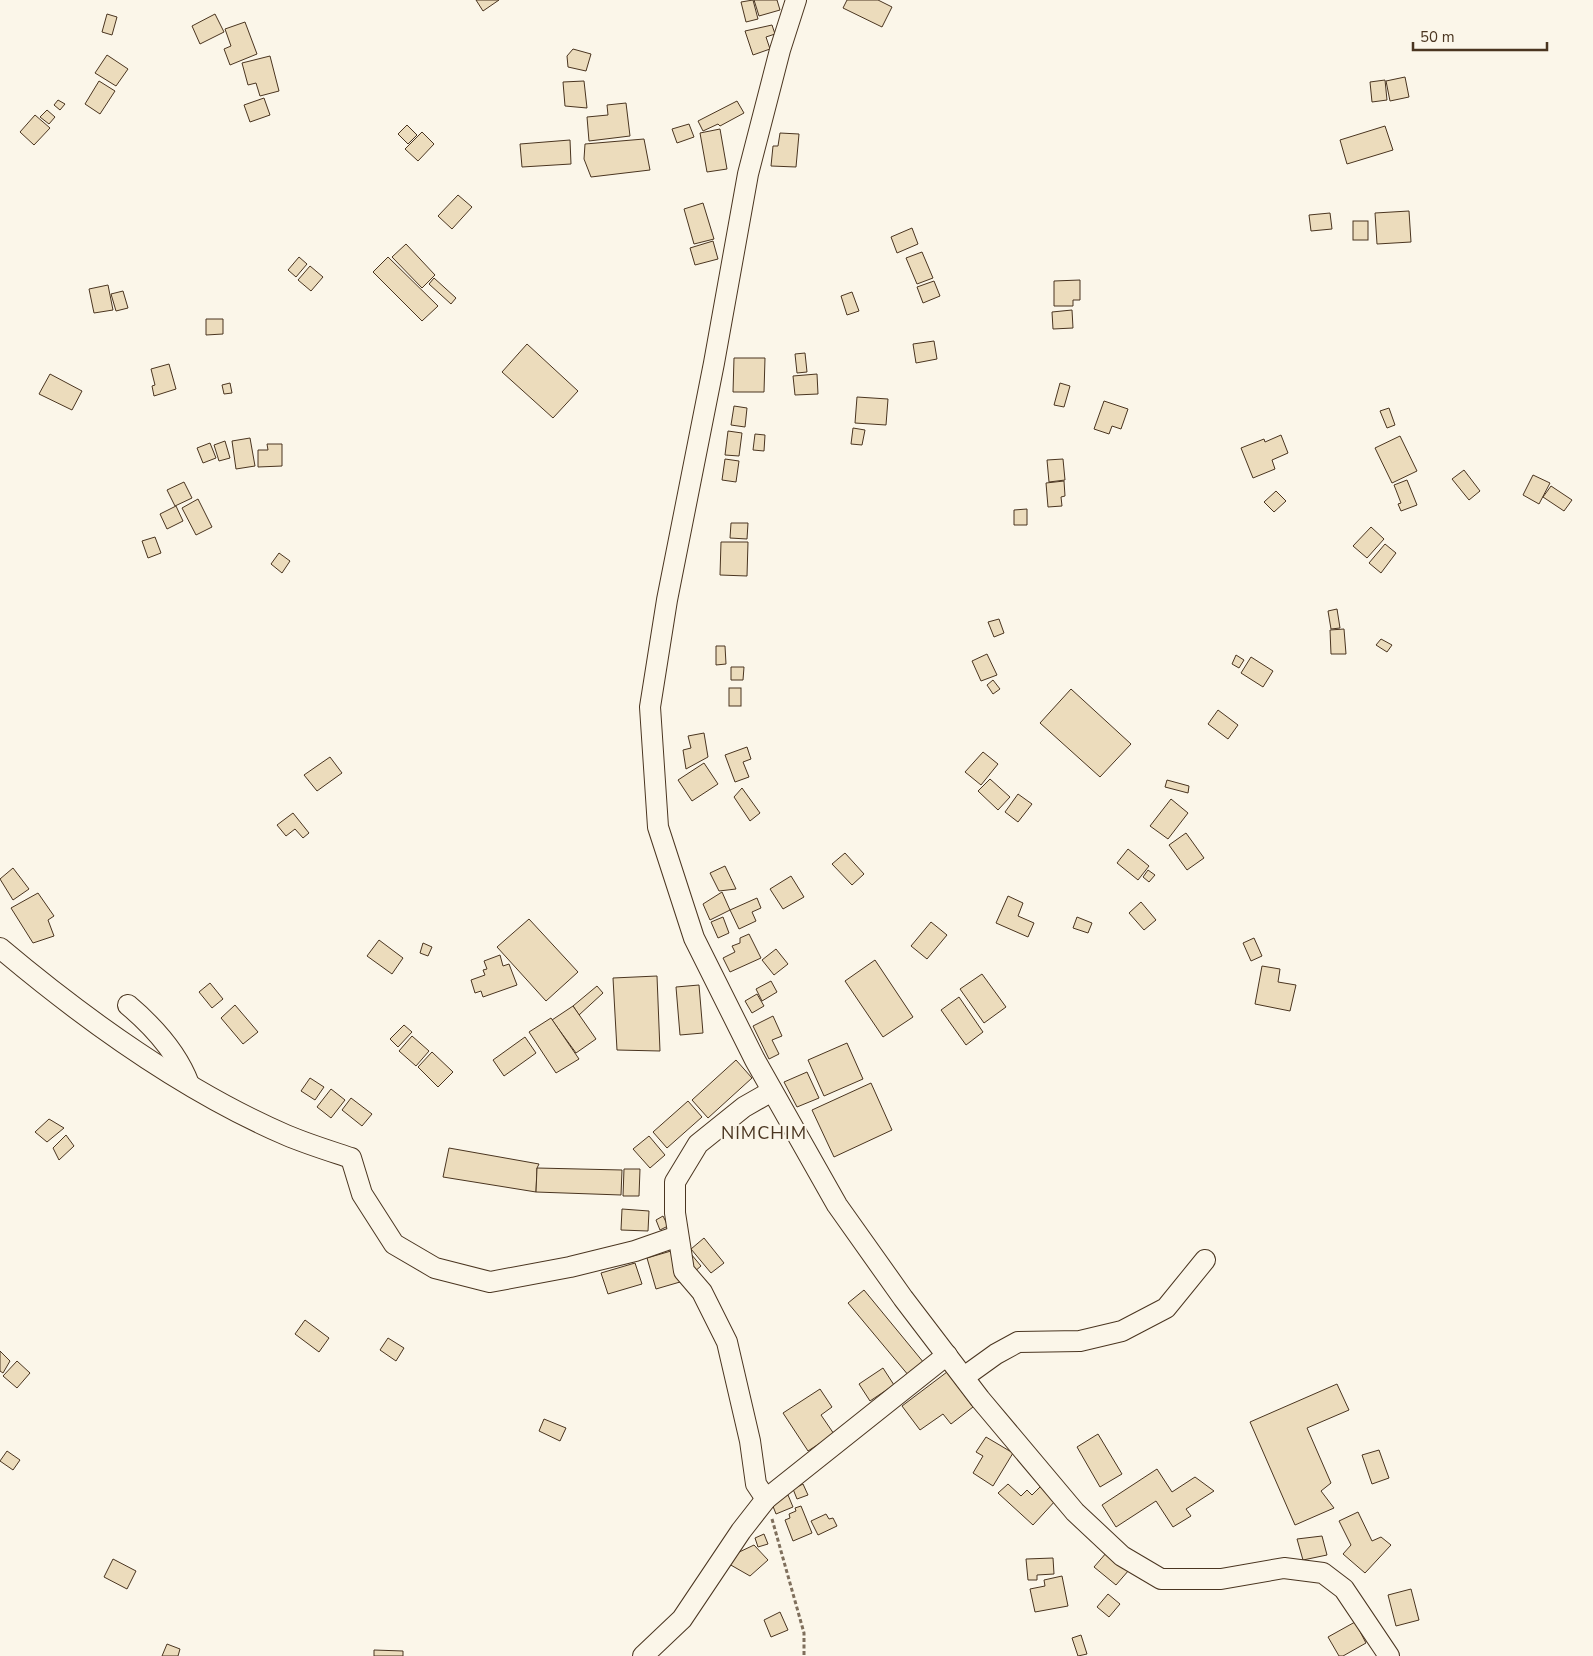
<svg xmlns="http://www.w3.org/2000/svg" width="1593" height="1656" font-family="'Nunito Sans',sans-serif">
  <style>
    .building { fill: #ecdcbc; stroke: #4a3520 }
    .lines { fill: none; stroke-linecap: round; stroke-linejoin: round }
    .minor-casing { stroke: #4a3520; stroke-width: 22 }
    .path { stroke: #7f6f5c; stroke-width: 3; stroke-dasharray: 4 2.5; stroke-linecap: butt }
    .minor { stroke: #fbf6e9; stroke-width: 20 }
    .labels { text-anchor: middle; stroke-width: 4; stroke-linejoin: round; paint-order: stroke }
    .quarter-label { font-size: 18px; letter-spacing: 1px; fill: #4a3520; stroke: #fbf6e9 }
  </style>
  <rect width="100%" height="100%" fill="#fbf6e9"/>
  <g class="building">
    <path d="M476,0H499L483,11Z"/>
    <path d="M753,0L758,19L746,22L741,2Z"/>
    <path d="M754,0H777L780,10L759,16Z"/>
    <path d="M847,0H878L892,7L882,27L843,8Z"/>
    <path d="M107,14L117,17L112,35L102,32Z"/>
    <path d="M215,14L224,32L200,44L192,26Z"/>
    <path d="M245,22L257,54L230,65L224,49L231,46L225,29Z"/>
    <path d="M772,25L775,34L766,37L770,49L753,55L745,31Z"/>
    <path d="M573,49L591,54L586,71L568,67L567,56Z"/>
    <path d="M107,55L128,69L116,86L95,73Z"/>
    <path d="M270,56L279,91L260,96L256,83L248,85L242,63Z"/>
    <path d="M1405,77L1409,97L1390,101L1386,81Z"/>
    <path d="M1385,80L1387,100L1372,102L1370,82Z"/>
    <path d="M99,81L115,91L100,114L85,104Z"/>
    <path d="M584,81L587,108L565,106L563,82Z"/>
    <path d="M264,98L270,115L250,122L244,105Z"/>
    <path d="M58,100L65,104L60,110L54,105Z"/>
    <path d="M737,101L744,113L720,126L718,124L703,131L698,121Z"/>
    <path d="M626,103L630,136L589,141L587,117L608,115L607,105Z"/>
    <path d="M47,110L55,117L49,124L40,117Z"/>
    <path d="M35,115L50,128L34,145L20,132Z"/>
    <path d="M689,124L694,137L677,143L672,129Z"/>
    <path d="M407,125L417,135L408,144L398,134Z"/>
    <path d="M1385,126L1393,150L1347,164L1340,140Z"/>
    <path d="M720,129L727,169L707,172L700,133Z"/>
    <path d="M422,132L434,144L418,161L405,149Z"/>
    <path d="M780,133L799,134L796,167L771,166L773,146H778Z"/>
    <path d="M644,139L650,170L591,177L584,159L585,144Z"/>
    <path d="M570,140L571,164L522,167L520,144Z"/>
    <path d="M458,195L472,207L452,229L438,216Z"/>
    <path d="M703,203L714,239L694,244L684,209Z"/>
    <path d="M1409,211L1411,242L1377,244L1375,213Z"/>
    <path d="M1330,213L1332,229L1311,231L1309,215Z"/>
    <rect x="1353" y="221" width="15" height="19"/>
    <path d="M912,228L918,244L897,253L891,237Z"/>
    <path d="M713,241L718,259L695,265L690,248Z"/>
    <path d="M406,244L435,275L422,288L392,257Z"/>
    <path d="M922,252L933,278L917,284L906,258Z"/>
    <path d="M299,257L307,264L296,277L288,270Z"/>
    <path d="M388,257L438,306L422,321L373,272Z"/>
    <path d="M310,266L323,277L311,291L298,280Z"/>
    <path d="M434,278L456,298L451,304L429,284Z"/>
    <path d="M1080,280V300H1073V306H1054V281Z"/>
    <path d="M934,281L940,296L923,303L917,287Z"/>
    <path d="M108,285L113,310L94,313L89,289Z"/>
    <path d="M123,291L128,308L116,311L111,294Z"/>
    <path d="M852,292L859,311L847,315L841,296Z"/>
    <path d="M1072,310L1073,328L1053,329L1052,312Z"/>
    <path d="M206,319H223V334L206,335Z"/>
    <path d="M934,341L937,359L916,363L913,344Z"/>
    <path d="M527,344L578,391L553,418L502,372Z"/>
    <path d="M805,353L807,372L797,373L795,354Z"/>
    <path d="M734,358H765L764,392H733Z"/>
    <path d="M169,364L176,389L154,396L152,386L155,385L151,369Z"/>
    <path d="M50,374L82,391L72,410L39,394Z"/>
    <path d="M817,374L818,394L795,395L793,376Z"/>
    <path d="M230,383L232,393L224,394L222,385Z"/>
    <path d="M1060,383L1070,386L1064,407L1054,405Z"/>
    <path d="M857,397L888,399L886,425L855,423Z"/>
    <path d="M1104,401L1128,409L1121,429L1112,426L1109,434L1094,429Z"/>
    <path d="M734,406L747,408L745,427L731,425Z"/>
    <path d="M1389,408L1395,425L1387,428L1380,411Z"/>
    <path d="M853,428L865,430L862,445L851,444Z"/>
    <path d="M728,431L742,433L739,456L725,455Z"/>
    <path d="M755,434L765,435L764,451L753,450Z"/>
    <path d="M1281,435L1288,453L1272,460L1275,469L1253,478L1241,448L1264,439L1265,442Z"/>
    <path d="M1400,436L1417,471L1392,483L1375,448Z"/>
    <path d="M250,438L255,466L236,469L232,441Z"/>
    <path d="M225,441L230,458L219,461L214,445Z"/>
    <path d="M210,443L216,458L203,463L197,448Z"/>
    <path d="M267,444H282V466L258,467V450H268Z"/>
    <path d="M725,459L739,461L736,482L722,480Z"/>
    <path d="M1063,459L1065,480L1049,482L1047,460Z"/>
    <path d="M1464,470L1480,491L1469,500L1452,479Z"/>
    <path d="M1533,475L1550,483L1539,504L1523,495Z"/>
    <path d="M1407,480L1417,505L1401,511L1398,504L1401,503L1394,485Z"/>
    <path d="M1064,481L1065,496L1061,497L1062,506L1048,507L1046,483Z"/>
    <path d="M184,482L192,498L175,506L167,490Z"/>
    <path d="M1551,486L1572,500L1564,511L1543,497Z"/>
    <path d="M1276,491L1286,501L1274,512L1264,502Z"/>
    <path d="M198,499L212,527L196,535L182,508Z"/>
    <path d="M176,506L183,521L167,529L160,514Z"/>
    <path d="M1027,509V525H1014V510Z"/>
    <path d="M731,523H748L747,539L730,538Z"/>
    <path d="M1371,527L1384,539L1367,558L1353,546Z"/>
    <path d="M155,537L161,553L148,558L142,541Z"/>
    <path d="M721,542H748L747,576L720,575Z"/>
    <path d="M1385,544L1396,553L1381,573L1369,563Z"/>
    <path d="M279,553L290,561L282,573L271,564Z"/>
    <path d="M1337,609L1340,628L1331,629L1328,611Z"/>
    <path d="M999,619L1004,633L994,637L988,622Z"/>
    <path d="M1344,629L1346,654H1331L1330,630Z"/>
    <path d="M1381,639L1392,645L1387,652L1376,645Z"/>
    <path d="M716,646H725L726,664L716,665Z"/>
    <path d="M987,654L997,675L981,681L972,661Z"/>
    <path d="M1236,655L1244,660L1239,668L1232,664Z"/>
    <path d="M1251,657L1273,671L1263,687L1241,673Z"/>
    <path d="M731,667H744L743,680H731Z"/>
    <path d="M993,680L1000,689L993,694L987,685Z"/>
    <rect x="729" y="688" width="12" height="18"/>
    <path d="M1071,689L1131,744L1100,777L1040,723Z"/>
    <path d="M1218,710L1238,725L1228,739L1208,724Z"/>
    <path d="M704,733L708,757L686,769L683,750L691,748L688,736Z"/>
    <path d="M747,747L751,759L743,762L749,777L735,782L725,755Z"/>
    <path d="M983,752L998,764L981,785L965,772Z"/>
    <path d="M330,757L342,773L317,791L304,775Z"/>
    <path d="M704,763L718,784L692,801L678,780Z"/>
    <path d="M990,779L1010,797L998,810L978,791Z"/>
    <path d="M1167,780L1189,786L1188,793L1165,787Z"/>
    <path d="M742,788L760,813L750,821L734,797Z"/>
    <path d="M1018,794L1032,804L1018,822L1005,812Z"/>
    <path d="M1171,799L1188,813L1168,839L1150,826Z"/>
    <path d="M293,813L309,833L303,838L295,829L286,836L277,825Z"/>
    <path d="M1186,833L1204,858L1187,870L1169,845Z"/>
    <path d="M1128,849L1149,866L1138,880L1117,863Z"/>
    <path d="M845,853L864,874L852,885L832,864Z"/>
    <path d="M725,866L736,889L719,891L710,873Z"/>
    <path d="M13,868L29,889L13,900L0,879Z"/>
    <path d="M1148,870L1155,875L1149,882L1143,877Z"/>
    <path d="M791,876L804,897L783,909L770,889Z"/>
    <path d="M722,892L730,910L710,920L703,904Z"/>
    <path d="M38,893L54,916L48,920L54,936L33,943L11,908Z"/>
    <path d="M1008,896L1023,903L1018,916L1034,923L1028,937L996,923Z"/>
    <path d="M757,898L761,908L752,912L756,921L739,929L730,910Z"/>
    <path d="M1141,902L1156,920L1144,930L1129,913Z"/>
    <path d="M723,917L729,933L718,938L711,922Z"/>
    <path d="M1077,917L1092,923L1088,933L1073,928Z"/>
    <path d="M529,919L578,972L546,1001L497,947Z"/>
    <path d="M931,922L947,935L927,959L911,946Z"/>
    <path d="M749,934L761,958L730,972L723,958L735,952L732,946L740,943V938Z"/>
    <path d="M1254,938L1262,956L1251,961L1243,943Z"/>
    <path d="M379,940L403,958L392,974L367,956Z"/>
    <path d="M423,943L432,947L428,956L420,953Z"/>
    <path d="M776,949L788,964L774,975L762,960Z"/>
    <path d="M500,955L503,966L509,964L517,985L483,997L481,991L475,993L471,980L485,975L483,970L487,969L484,961Z"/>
    <path d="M875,960L913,1017L883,1037L845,981Z"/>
    <path d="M1262,966L1280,969L1278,982L1296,985L1290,1011L1255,1004Z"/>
    <path d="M982,974L1006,1007L984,1023L960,989Z"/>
    <path d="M657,976L660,1051L617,1050L613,978Z"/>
    <path d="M771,981L777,992L762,1001L756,989Z"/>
    <path d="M210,983L223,999L212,1008L199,992Z"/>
    <path d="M699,985L703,1033L680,1035L676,987Z"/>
    <path d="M597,986L603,993L579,1015L573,1006Z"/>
    <path d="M757,994L764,1006L752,1013L745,1001Z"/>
    <path d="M959,997L983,1032L966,1045L941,1010Z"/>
    <path d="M235,1005L258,1032L243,1044L221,1018Z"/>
    <path d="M573,1006L596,1039L576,1053L552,1020Z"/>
    <path d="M773,1016L782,1036L772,1040L779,1054L769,1059L753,1026Z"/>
    <path d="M551,1018L579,1059L556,1073L529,1032Z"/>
    <path d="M404,1025L412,1032L398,1047L390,1039Z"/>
    <path d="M412,1036L429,1051L416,1066L399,1051Z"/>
    <path d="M525,1037L536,1053L504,1076L493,1060Z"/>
    <path d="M847,1043L863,1079L824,1096L808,1060Z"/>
    <path d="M432,1052L453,1072L438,1087L418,1067Z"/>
    <path d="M736,1060L752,1078L708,1118L692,1100Z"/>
    <path d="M807,1072L819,1098L797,1107L784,1082Z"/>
    <path d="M310,1078L324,1087L315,1100L301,1091Z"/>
    <path d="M871,1083L892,1130L834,1157L812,1110Z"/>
    <path d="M331,1089L345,1100L331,1118L317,1107Z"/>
    <path d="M351,1098L372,1114L362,1126L342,1110Z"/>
    <path d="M688,1101L702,1117L667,1148L653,1132Z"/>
    <path d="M49,1119L64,1128L47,1142L35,1132Z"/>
    <path d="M66,1135L74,1146L59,1160L53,1148Z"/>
    <path d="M649,1136L665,1155L650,1168L633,1149Z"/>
    <path d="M449,1148L539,1164L537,1168L536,1192L443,1177Z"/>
    <path d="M537,1168L622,1170L621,1195L536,1192Z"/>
    <path d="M624,1169H640L639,1196H623Z"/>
    <path d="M622,1209L649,1211L648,1231L621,1230Z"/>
    <path d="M663,1216L668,1226L660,1230L656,1220Z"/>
    <path d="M704,1238L724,1263L711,1273L691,1249Z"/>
    <path d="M671,1251L680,1282L656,1289L647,1258Z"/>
    <path d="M691,1254L701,1266L694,1272Z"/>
    <path d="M635,1263L642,1284L608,1294L601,1273Z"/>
    <path d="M864,1290L924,1363L909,1376L848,1303Z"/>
    <path d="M305,1320L329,1338L319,1352L295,1334Z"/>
    <path d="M388,1338L404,1348L396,1361L380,1350Z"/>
    <path d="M0,1351L10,1361L3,1373L0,1371Z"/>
    <path d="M17,1361L30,1373L17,1388L3,1376Z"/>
    <path d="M883,1368L894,1385L870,1401L859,1384Z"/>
    <path d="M947,1372L973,1407L951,1424L943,1414L920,1430L902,1406Z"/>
    <path d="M1337,1384L1349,1410L1307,1428L1331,1483L1321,1491L1334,1508L1295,1525L1250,1422Z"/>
    <path d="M820,1389L832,1407L821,1415L834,1434L808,1451L783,1413Z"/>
    <path d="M544,1419L566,1428L560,1441L539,1431Z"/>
    <path d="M1098,1434L1122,1474L1100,1487L1077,1447Z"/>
    <path d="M986,1437L1013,1453L993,1486L973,1473L983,1456L976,1452Z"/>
    <path d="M1379,1450L1389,1478L1372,1484L1362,1455Z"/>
    <path d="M7,1451L20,1460L13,1470L0,1461Z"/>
    <path d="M1157,1469L1172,1492L1195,1477L1214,1491L1186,1509L1191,1516L1173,1527L1156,1501L1116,1527L1102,1505Z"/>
    <path d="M803,1484L808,1495L797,1499L793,1489Z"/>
    <path d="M1008,1484L1021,1496L1027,1490L1032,1495L1041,1486L1056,1500L1033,1525L998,1493Z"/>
    <path d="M788,1495L793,1507L776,1514L771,1501Z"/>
    <path d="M801,1506L812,1533L793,1541L785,1520L790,1518L789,1514L796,1511L795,1508Z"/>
    <path d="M1358,1512L1372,1541L1381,1537L1391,1545L1365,1573L1343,1554L1351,1545L1339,1521Z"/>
    <path d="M826,1514L829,1519L833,1518L837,1526L818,1535L811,1521Z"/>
    <path d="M764,1534L768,1544L758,1547L755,1538Z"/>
    <path d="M1322,1536L1327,1555L1303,1560L1297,1539Z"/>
    <path d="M754,1545L768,1560L750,1576L729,1564L735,1554Z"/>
    <path d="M1107,1552L1129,1570L1116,1585L1094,1567Z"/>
    <path d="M1053,1558L1054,1574L1037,1575V1580H1028L1026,1559Z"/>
    <path d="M113,1559L136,1571L127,1589L104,1577Z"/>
    <path d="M1062,1576L1068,1606L1035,1612L1030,1589L1045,1586L1044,1580Z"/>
    <path d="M1411,1589L1419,1620L1396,1626L1388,1595Z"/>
    <path d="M1108,1594L1120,1604L1109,1617L1097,1607Z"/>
    <path d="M780,1612L788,1630L771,1637L764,1620Z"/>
    <path d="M1355,1622L1366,1643L1343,1656H1339L1328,1637Z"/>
    <path d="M1081,1635L1087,1654L1078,1656L1072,1638Z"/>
    <path d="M167,1644L180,1649L178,1656H162Z"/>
    <path d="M374,1650L403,1651V1656H374Z"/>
  </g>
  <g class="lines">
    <defs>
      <g id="minor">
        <path d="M796,0L780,50L748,174L714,363L667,600L650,707L658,827L694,938L755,1060L837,1205L903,1298L980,1399L1075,1512L1122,1556L1161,1579H1221L1284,1568L1323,1573L1344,1589L1389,1656"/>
        <path d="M0,948C83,1018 186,1092 286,1135C307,1144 330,1151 351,1158L362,1194L394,1244L435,1268L490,1282L570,1267L635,1251L678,1236"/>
        <path d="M128,1005C154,1027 177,1052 189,1084"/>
        <path d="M964,1377L996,1354L1018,1342L1080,1341L1122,1331L1166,1308L1205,1260"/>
        <path d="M766,1499L756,1484L750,1441L727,1342L702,1292L684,1271L675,1213V1182L698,1144L744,1107L772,1091"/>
        <path d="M643,1656L682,1619L741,1531L766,1499L947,1355"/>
      </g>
    </defs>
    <use href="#minor" class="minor-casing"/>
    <path class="path" d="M772,1519L804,1633V1656"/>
    <use href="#minor" class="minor"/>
  </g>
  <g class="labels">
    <g class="quarter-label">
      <text x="764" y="1139">NIMCHIM</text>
    </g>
  </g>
  <path d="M1413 42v8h134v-8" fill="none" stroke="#4a3520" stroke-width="2.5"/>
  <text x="1420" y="42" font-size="15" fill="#4a3520" stroke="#fbf6e9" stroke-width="4" paint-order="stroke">50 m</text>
</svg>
